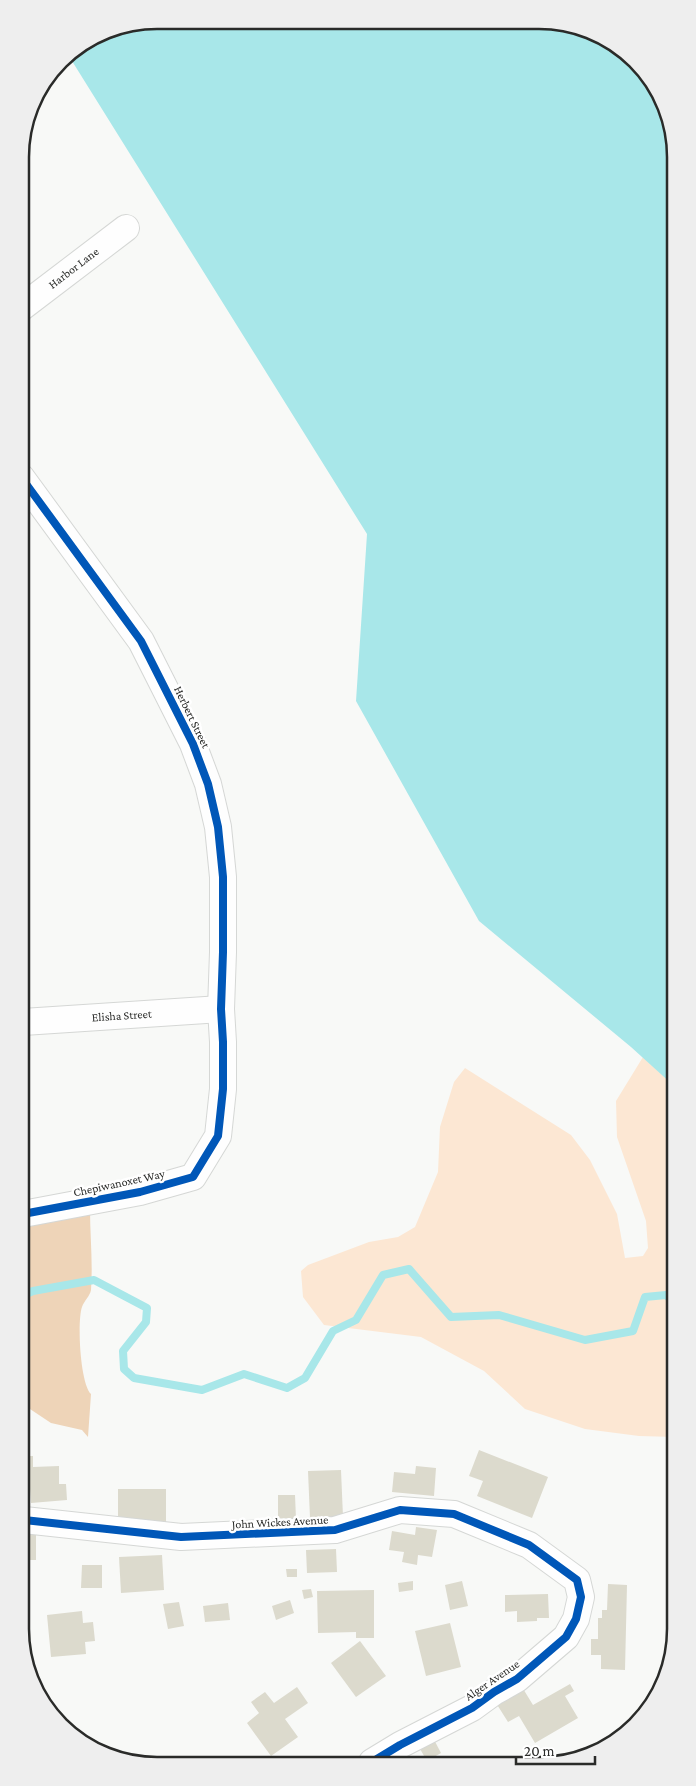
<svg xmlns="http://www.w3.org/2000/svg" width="696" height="1786" font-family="'Crimson Pro',serif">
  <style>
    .green { fill: #fce7d3 }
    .forest { fill: #eed4b8 }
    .water { fill: #a8e7e9 }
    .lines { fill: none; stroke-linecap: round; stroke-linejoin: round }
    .stream { stroke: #a8e7e9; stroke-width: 8 }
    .building { fill: #dcdacd }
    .street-casing { stroke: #d5d7d5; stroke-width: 28 }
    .street { stroke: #fefefe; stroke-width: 26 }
    .cycleway-casing { stroke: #fff; stroke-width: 11 }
    .cycleway { stroke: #0057b8; stroke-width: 8 }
    .labels { text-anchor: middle; stroke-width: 5; stroke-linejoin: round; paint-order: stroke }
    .street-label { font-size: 12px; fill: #2a2b29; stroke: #fff }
    .rim { fill: none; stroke: #2a2b29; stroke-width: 2.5 }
  </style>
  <rect width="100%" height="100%" fill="#f8f9f7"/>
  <path class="green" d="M643,1057L674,1086L675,1437L639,1436L585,1429L525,1409L484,1371L421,1337L324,1325L303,1297L301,1271L308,1265L369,1242L398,1237L415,1227L438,1172L440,1127L454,1082L465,1068L571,1135L590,1160L617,1214L625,1258L643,1256L648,1248L646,1221L617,1137L616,1101Z"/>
  <path class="forest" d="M90,1209C90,1235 93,1263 91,1290C90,1296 84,1301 82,1307C77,1321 80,1383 91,1394L88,1437L82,1430L51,1423L30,1409L24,1410L23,1217Z"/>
  <path class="water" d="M156,20L566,23L636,60L671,121L674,1086L631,1047L479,921L356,701L367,534L67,53L104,30Z"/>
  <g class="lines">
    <path class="stream" d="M24,1295L33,1291L94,1280L147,1308L146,1322L123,1351L124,1369L134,1378L202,1390L244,1374L287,1388L305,1378L333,1331L356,1320L383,1275L409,1269L451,1317L499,1315L585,1340L633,1331L645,1297L666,1295L675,1303"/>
  </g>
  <g class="building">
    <path d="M479,1450L548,1477L532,1518L477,1496L483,1481L469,1476Z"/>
    <path d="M24,1456H33V1467L59,1466V1484H66L67,1500L31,1503L30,1489H24Z"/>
    <path d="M416,1466L436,1468L434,1496L392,1492L394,1472L415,1474Z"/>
    <path d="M341,1470L343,1517L310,1518L308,1471Z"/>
    <rect x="118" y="1489" width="48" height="33"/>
    <path d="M278,1495H295L296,1519H278Z"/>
    <path d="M416,1527L437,1530L432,1557L418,1555L417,1565L402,1562L404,1552L389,1550L392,1531L415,1535Z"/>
    <path d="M24,1532H36V1560H30L29,1573H24Z"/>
    <path d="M336,1549L337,1572L307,1573L306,1550Z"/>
    <path d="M162,1555L164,1590L121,1593L119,1557Z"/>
    <path d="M82,1565H102V1588H81Z"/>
    <path d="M286,1569H297V1577H287Z"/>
    <path d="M413,1581V1590L399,1592L398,1583Z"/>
    <path d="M462,1581L468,1606L450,1610L445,1585Z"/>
    <path d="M608,1584L627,1585L625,1670L601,1669V1655H591V1639H598V1618H602V1610H607Z"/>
    <path d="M311,1589L313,1597L304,1599L302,1590Z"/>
    <path d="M374,1590V1638H356V1632L318,1633L317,1591Z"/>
    <path d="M548,1594L549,1618H537V1621L517,1622V1611L505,1612V1595Z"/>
    <path d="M290,1600L294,1613L276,1620L272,1606Z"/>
    <path d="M179,1602L184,1626L168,1629L163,1604Z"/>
    <path d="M228,1603L230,1620L205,1622L203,1606Z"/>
    <path d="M82,1611L83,1623L93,1622L95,1641L85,1642L86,1654L51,1657L47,1615Z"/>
    <path d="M450,1623L461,1667L426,1676L415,1631Z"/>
    <path d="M360,1641L386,1676L356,1697L331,1663Z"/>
    <path d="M570,1684L574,1691L565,1696L578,1718L535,1743L519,1716L508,1722L496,1703L522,1687L533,1705Z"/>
    <path d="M297,1687L308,1703L285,1719L298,1737L271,1756L247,1723L259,1713L251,1702L265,1692L274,1703Z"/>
    <path d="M431,1734L441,1753L427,1761L416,1742Z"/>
  </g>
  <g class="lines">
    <defs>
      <g id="street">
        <path id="s1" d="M21,308L126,228"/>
        <path d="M21,477L141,641L193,744L208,784L218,827L223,877V952L221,1009L223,1042V1089L218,1136L193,1177L140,1192L23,1214"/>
        <path id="s2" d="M23,1022L221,1009"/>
        <path d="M24,1520L181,1537L335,1530L400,1510L454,1514L529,1545L577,1580L581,1597L576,1619L566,1637L517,1679L494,1692L472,1708L400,1745L372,1762"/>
      </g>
    </defs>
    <use href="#street" class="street-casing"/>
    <use href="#street" class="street"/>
    <defs>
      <g id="cycleway">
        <path d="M21,477L141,641L193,744L208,784L218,827L223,877V952L221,1009L223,1042V1089L218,1136L193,1177L140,1192L23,1214"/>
        <path d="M24,1520L181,1537L335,1530L400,1510L454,1514L529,1545L577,1580L581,1597L576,1619L566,1637L517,1679L494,1692L472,1708L400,1745L372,1762"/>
      </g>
    </defs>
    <use href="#cycleway" class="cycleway-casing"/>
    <use href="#cycleway" class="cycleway"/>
  </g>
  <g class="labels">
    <g class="street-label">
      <text dy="4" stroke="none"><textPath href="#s1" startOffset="66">Harbor Lane</textPath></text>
      <text transform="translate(192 717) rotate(64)" y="4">Herbert Street</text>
      <text dy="4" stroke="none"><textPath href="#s2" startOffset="99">Elisha Street</textPath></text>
      <text transform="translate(119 1183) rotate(-12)" y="4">Chepiwanoxet Way</text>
      <text transform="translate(280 1522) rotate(-3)" y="4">John Wickes Avenue</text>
      <text transform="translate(492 1680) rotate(-34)" y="4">Alger Avenue</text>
    </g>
  </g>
  <path d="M0 0H696V1786H0ZM157 29H539A128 128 0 0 1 667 157V1629A128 128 0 0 1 539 1757H157A128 128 0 0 1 29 1629V157A128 128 0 0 1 157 29Z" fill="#eee" fill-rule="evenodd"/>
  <path class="rim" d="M157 29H539A128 128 0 0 1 667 157V1629A128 128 0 0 1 539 1757H157A128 128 0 0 1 29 1629V157A128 128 0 0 1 157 29Z"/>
  <path d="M516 1756v8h79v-8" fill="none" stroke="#2a2b29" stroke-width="2.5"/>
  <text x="524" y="1756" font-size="15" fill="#2a2b29" stroke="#ffffff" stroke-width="4" paint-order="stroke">20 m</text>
</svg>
